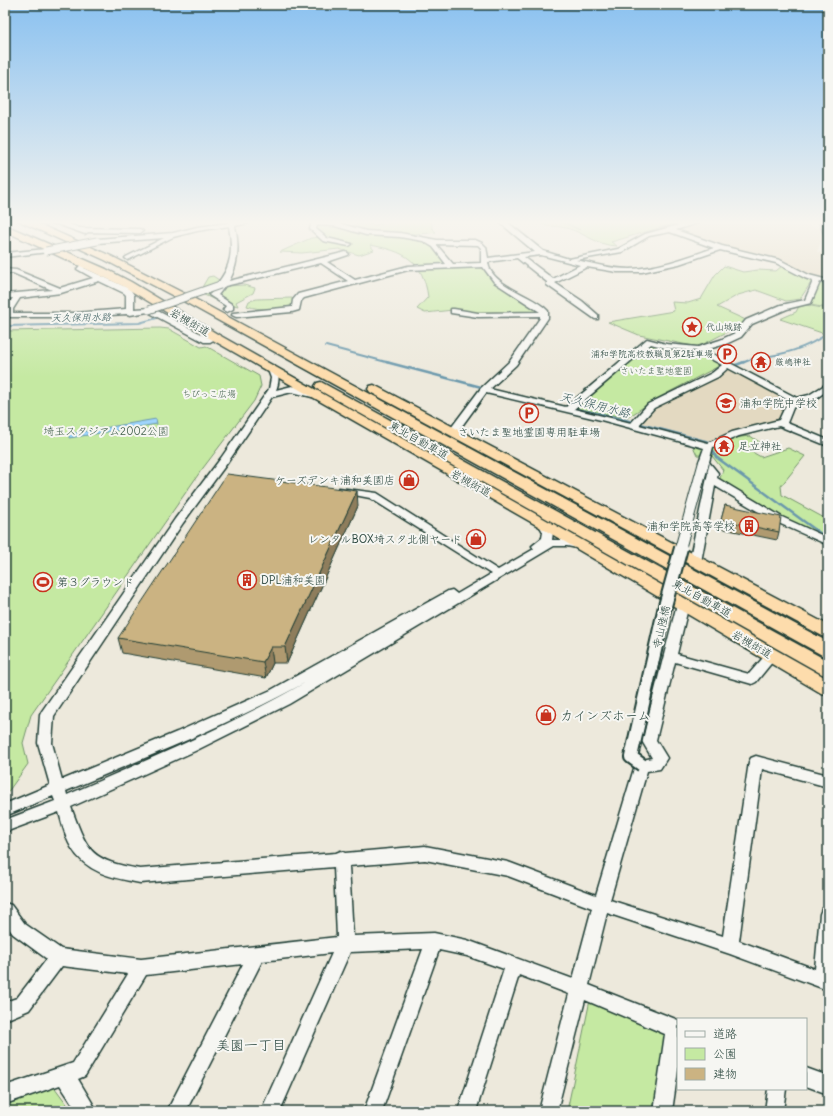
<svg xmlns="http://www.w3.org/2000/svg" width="833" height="1116" font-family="Delius,'Klee One',sans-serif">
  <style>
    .built { fill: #e3d9c1 }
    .green { fill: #c5e9a2; stroke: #72936b }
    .water { fill: #9ed4fc; stroke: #6b98ac }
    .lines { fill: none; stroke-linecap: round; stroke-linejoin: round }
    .stream-far1 { stroke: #6b98ac; stroke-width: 2 }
    .stream { stroke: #6b98ac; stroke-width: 2.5 }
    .minor-casing { stroke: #1f3d34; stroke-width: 3 }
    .highway-casing { stroke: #1f3d34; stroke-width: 3 }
    .minor { fill: #f6f6f2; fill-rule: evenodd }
    .highway { fill: #fddcac; fill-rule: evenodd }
    .minor-bridge-far2-casing { stroke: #1f3d34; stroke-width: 9; stroke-linecap: butt }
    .minor-bridge-far1-casing { stroke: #1f3d34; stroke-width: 12; stroke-linecap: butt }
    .minor-bridge-casing { stroke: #1f3d34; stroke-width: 16; stroke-linecap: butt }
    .minor-bridge-far2 { stroke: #f6f6f2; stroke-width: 7 }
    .minor-bridge-far1 { stroke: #f6f6f2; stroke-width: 10 }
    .minor-bridge { stroke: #f6f6f2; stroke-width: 12 }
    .wall { fill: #af9a70; stroke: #1f3d34 }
    .shaded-wall { fill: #8e7d5b; stroke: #1f3d34 }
    .building { fill: #cbb382; stroke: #1f3d34 }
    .labels { text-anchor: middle; stroke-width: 4; stroke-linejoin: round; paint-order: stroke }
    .far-poi-label { font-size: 9px; fill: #1f3d34; stroke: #f6f6f2; text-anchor: start }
    .far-park-label { font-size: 9px; fill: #405f4a; stroke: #f6f6f2 }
    .far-water-label { font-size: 10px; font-style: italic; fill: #385b5c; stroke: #f6f6f2 }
    .street-label { font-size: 11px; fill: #1f3d34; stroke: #f6f6f2 }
    .poi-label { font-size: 11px; fill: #1f3d34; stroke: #f6f6f2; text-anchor: start }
    .park-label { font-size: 11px; fill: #405f4a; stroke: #f6f6f2 }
    .water-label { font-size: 12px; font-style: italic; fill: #385b5c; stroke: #f6f6f2 }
    .near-poi-label { font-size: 13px; fill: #1f3d34; stroke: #f6f6f2; text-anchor: start }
    .near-neighbourhood-label { font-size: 14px; fill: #1f3d34; stroke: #f6f6f2 }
  </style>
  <rect width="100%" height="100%" fill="#ede9dc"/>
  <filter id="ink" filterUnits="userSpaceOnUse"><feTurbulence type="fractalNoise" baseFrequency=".025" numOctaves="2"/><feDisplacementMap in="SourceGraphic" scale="8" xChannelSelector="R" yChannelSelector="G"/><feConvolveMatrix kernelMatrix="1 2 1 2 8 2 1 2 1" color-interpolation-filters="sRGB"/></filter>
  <g filter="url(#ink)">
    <g class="built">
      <path d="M705,221H733L758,224L789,221L821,228L823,236L817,252L828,254V281L811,278L782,262L715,245L674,231Z"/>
      <path d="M731,368L791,400L778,419L756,429L733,432L716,437L709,442L641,423L659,405L718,376Z"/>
    </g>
    <g class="green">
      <path d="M402,221H425L432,223V228L436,232C409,237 381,232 354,228L351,226L361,223L374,225Z"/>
      <path d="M537,221H558L580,230L563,221H683L611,242L617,246C596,246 580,229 561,227C547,225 551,229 537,221Z"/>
      <path d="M316,224L335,225L364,234L391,235L426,241L434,246L450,268L482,266C499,297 524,291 541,312L479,314L453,310L425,313L417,309L428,297C423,260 404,251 370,245L374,250L359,255L339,249L302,253L280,252L311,238L323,237L316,230Z"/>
      <path d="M724,266L743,272L758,270L776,271L782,266L812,281L800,299L786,301L756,290L738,295L717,307L748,321L698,347L639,335L608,322L674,311L672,302L688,303L701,299L715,275Z"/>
      <path d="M213,276L228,286L244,285L255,288L253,293L236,302L238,306L215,300L202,294L201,289L208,277Z"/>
      <path d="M819,282L828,284V308L810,305Z"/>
      <path d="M292,298L293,302L290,306C275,309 262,311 247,306L249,301L257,299Z"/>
      <path d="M800,304L828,309V328L822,333L780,319L796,312Z"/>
      <path d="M160,328L169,329L201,347L206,346L259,376L261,386L254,401L200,472L31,715L23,743L28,764L5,796V331Z"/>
      <path d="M651,343L697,350L721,365L654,400L627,418L575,408Z"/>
      <path d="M750,436L761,443L745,448L761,457L788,448L805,456L781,486L782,495L828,520V544L719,481L723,470L712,456L697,455L692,444L717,448L732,438Z"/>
      <path d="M590,1000L667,1032L654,1111H567Z"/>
      <path d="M52,1084L72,1111H5V1101Z"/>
    </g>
    <path class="water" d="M156,419L157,424L69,438V434Z"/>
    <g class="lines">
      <g class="stream-far1">
        <path d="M5,326L139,323L157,318"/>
        <path d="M326,346L390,363"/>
        <path d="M756,358C782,355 806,349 828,333"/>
        <path d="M742,363L752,359"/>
      </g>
      <g class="stream">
        <path d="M386,362L485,388"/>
        <path d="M733,366L744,362"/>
        <path d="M556,405L606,415L709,442L716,457L828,539"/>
      </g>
      <defs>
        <g id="minor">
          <path d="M43,221H61L80,228L140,229L143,231L140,233L88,232L85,234L57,224L43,223Z"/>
          <path d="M228,221H257L235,226C239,244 239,264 229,281L346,252L349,254L348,255L327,262L355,280L408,266L446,264L433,247L423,241L400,237L366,235L335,226L317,225L316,229L327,238L352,244L349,246L323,241L310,229L312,221L335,222L366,231L400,233L437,240H475L482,243L486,247L488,258L535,252L498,221H506L543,251L569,259L618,249L645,234L693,221H703L676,230L722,246L780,260L809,275L828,280V284L820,282L811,303L787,309L752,324L741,337L726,344L705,350L797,398L809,395L828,383V390L815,399L799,403L793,408L787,423L828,440V446L779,426L739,436L713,447L709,462L718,473L717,478L782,517L828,538V545L774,521L715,486L701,562L699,565H691L689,562L708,473L699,462L704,448L601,420L486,393L456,434H450L448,432L481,388L510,361L540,318V316L478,317L451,313V309H454L478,313L540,312L494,282L483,267L408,270L304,298L301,301L299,310L292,312L236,317L232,315L233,313L292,307L293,300L298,294L348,281L321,263L225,286L218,295L233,305V309L227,312L223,310L226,306L209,295L218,287L216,285C232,267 233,250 229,226L197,231L173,237L128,260L125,258L126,257L164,238L97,243L94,241L97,239L173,233L197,227L228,223ZM670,232L714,248C687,257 659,268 630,269C612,269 594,264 576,260L622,252L649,236ZM436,244L478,245L481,248V263L453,264ZM720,250L776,263L805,278L813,281L805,300L781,305L746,320L735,333L720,340L698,347L666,344L647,339L566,407L490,389L516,365L548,318V311C534,295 490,286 488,262L517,258L547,282V285L595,319H598V315L582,301L555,283L587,267L617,272H642L679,264ZM541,255L580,265L553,279L524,257ZM651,344L665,348L696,351L722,365L712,373L648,404L631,423L574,409ZM728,368L790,401L785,407L779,420L732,432L708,443L639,425L654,408L718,377Z"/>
          <path d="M822,221H828L826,224L828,238L825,236L820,224Z"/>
          <path d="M46,249L49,251L48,252L5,257V253Z"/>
          <path d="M84,261L87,263L84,268L130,289L134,295V309L152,308L207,337L215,335L219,337L210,342H204L148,312L130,315L127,314L75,317H7L5,309L13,298H5V294L52,290L13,273H5V269L16,270L60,288L93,278L77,269ZM99,281L124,293L126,295V309L75,313H13V309L20,298L61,293Z"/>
          <path d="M272,367C281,371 279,383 276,390L292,386L315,392L316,394L312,397L292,392L272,397L228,462L183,523L54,716L52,743L62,780L177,732L271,690L448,591L452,590L457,594L491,574L370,498L339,492L338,490L339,488L377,493L498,570L534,549L532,546L542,538L543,532L538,523L539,521H547L553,532L552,540H567L586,544L587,546L582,549L567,546H554L289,704L195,751L71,807C88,853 90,860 140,869L336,853L341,851L345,853L425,846L508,862L596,895L635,765L637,761L652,758L642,741L677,604L683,600L687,601L689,604L677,654L749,674L768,652H776L778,655L756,682L752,684L675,662L656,740L667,758L660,769L647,771L610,900L723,936L749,762L751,758L756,756L828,775V787L762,769L739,941L815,969L820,914L822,909L828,907V986L822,988L730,954L607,913L589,985L678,1020V1070L672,1111H654L665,1034L585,1000L557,1111H539L569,994L519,975L476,1111H458L504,969L467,956L439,950L382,1111H364L423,949L350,952L280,1111H261L332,953L262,961L186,1111H167L243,964L146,975L85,1076L78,1079L97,1111H77L60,1085L5,1104V1086L73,1063L128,974L62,966L29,1010L5,1020V1002L17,998L47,959L13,934L5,923V903L11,905L25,924L61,949L141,959L337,937L334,867L140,883C113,878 86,873 71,847C65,837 62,823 59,812L5,832V820L55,801L53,796L5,816V804L50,785L38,743L40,715L42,711L175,519L221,458L269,389L271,378L268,370ZM306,682C230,726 147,760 67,795L66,791C146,757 229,725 306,682ZM425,860L508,876L592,908L573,979L467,940L434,933L353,936L349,866Z"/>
          <path d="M806,1068L828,1076V1094L806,1086Z"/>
          <path d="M768,1089H786L783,1111H765Z"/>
        </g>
        <g id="highway">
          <path d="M19,221H32L111,256L193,298L828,642V656L822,655L185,302L105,260Z"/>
          <path d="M5,225L106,269L131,282L219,335L828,679V695L821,693L538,526L211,339L123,286L5,231Z"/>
          <path d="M321,382L828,661V676L822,674L317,389L315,386L317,383Z"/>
          <path d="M374,385L828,625V639L370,392L368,389L370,386Z"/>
        </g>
      </defs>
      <use href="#minor" class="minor-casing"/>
      <use href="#highway" class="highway-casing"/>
      <use href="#minor" class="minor"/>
      <use href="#highway" class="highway"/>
      <defs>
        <g id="minor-bridge-far2">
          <path d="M46,251L97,241"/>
          <path d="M149,310L220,285"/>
        </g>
        <path id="minor-bridge-far1" d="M680,549L704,462"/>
        <path id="minor-bridge" d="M642,765L631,757L665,606L681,548"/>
      </defs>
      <use href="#minor-bridge-far2" class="minor-bridge-far2-casing"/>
      <use href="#minor-bridge-far1" class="minor-bridge-far1-casing"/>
      <use href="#minor-bridge" class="minor-bridge-casing"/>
      <use href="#minor-bridge-far2" class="minor-bridge-far2"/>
      <use href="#minor-bridge-far1" class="minor-bridge-far1"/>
      <use href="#minor-bridge" class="minor-bridge"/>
    </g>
    <g class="wall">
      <path d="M725,505L779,532L777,540L719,528Z"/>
      <path d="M358,506L287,663H273L266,678L122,653L118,638Z"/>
    </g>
    <g class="shaded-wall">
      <path d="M357,491L358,506L287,663L285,647Z"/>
      <path d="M271,647L273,663L266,678L263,662Z"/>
    </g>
    <g class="building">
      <path d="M227,474L357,491L285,647H271L263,662L118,638Z"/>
      <path d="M725,505L781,517L779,532L721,520Z"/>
    </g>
  </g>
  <linearGradient id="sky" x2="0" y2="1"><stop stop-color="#8ac1f0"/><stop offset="0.59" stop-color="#f7f5ef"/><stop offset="1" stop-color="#f7f5ef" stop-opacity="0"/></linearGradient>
  <rect width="833" height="377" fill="url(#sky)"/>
  <defs>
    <symbol id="sight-ring" viewBox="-11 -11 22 22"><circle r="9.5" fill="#f6f6f2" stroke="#c8321e" stroke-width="1.5"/><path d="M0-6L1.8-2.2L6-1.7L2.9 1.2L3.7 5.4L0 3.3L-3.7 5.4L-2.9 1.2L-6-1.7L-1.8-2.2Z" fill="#c8321e"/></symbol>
    <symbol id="parking-ring" viewBox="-11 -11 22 22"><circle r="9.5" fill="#f6f6f2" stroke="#c8321e" stroke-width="1.5"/><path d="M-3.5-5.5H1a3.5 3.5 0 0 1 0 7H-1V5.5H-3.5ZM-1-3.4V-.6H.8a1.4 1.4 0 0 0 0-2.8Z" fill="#c8321e"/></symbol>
    <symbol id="temple-ring" viewBox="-11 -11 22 22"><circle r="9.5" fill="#f6f6f2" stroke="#c8321e" stroke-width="1.5"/><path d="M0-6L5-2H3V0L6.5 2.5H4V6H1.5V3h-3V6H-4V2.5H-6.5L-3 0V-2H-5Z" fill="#c8321e"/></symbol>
    <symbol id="school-ring" viewBox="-11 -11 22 22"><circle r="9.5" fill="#f6f6f2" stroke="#c8321e" stroke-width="1.5"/><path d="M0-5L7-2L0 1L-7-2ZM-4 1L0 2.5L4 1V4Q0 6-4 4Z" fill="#c8321e"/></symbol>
    <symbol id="shop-ring" viewBox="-11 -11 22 22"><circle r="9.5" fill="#f6f6f2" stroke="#c8321e" stroke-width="1.5"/><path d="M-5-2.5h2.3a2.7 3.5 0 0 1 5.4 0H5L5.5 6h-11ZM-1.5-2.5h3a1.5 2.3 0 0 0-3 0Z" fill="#c8321e"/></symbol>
    <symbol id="building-ring" viewBox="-11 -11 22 22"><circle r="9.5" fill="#f6f6f2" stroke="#c8321e" stroke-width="1.5"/><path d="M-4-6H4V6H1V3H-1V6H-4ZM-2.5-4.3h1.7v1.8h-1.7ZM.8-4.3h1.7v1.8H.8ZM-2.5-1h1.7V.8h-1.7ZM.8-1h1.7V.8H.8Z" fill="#c8321e"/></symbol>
    <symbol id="stadium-ring" viewBox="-11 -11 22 22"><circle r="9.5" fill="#f6f6f2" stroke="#c8321e" stroke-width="1.5"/><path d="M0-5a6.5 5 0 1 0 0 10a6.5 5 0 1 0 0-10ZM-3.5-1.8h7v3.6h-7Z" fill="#c8321e"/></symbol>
  </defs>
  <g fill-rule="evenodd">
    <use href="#sight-ring" x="681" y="316" width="22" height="22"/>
    <use href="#parking-ring" x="716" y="343" width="22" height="22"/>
    <use href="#temple-ring" x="750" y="351" width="22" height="22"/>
    <use href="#school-ring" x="715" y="392" width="22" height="22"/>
    <use href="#parking-ring" x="518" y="402" width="22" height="22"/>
    <use href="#temple-ring" x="713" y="435" width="22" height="22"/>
    <use href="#shop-ring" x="398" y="469" width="22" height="22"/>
    <use href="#building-ring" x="738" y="515" width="22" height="22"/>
    <use href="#shop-ring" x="465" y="528" width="22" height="22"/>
    <use href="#building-ring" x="236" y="569" width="22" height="22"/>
    <use href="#stadium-ring" x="32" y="571" width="22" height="22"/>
    <use href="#shop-ring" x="535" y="704" width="22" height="22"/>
  </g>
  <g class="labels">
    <g class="far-poi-label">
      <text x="706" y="330">代山城跡</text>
      <text x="713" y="357" text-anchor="end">浦和学院高校教職員第2駐車場</text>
      <text x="775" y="365">厳嶋神社</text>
    </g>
    <g class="far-park-label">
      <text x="656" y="374">さいたま聖地霊園</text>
      <text x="209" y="397">ちびっこ広場</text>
    </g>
    <g class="far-water-label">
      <text transform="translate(81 317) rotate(-1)" y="4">天久保用水路</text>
    </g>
    <g class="street-label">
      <text transform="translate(190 322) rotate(30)" y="4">岩槻街道</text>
      <text transform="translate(419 440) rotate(29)" y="4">東北自動車道</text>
      <text transform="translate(471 483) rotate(29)" y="4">岩槻街道</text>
      <text transform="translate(702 598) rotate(29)" y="4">東北自動車道</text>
      <text transform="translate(661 627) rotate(-77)" y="4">寺山陸橋</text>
      <text transform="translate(752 644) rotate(30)" y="4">岩槻街道</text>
    </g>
    <g class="poi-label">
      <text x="740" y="407">浦和学院中学校</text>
      <text x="529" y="436" text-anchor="middle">さいたま聖地霊園専用駐車場</text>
      <text x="738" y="450">足立神社</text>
      <text x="395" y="484" text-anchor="end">ケーズデンキ浦和美園店</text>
      <text x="735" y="530" text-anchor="end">浦和学院高等学校</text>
      <text x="462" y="543" text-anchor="end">レンタルBOX埼スタ北側ヤード</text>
      <text x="261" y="584">DPL浦和美園</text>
      <text x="57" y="586">第３グラウンド</text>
    </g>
    <g class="park-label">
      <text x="106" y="435">埼玉スタジアム2002公園</text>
    </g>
    <g class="water-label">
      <text transform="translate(595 405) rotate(14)" y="4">天久保用水路</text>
    </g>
    <g class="near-poi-label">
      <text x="560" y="720">カインズホーム</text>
    </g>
    <g class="near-neighbourhood-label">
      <text x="251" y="1050">美園一丁目</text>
    </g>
  </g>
  <rect width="833" height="1116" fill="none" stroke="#f6f6f2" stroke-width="20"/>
  <rect x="10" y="10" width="813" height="1096" fill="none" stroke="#1f3d34" stroke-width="1.5" filter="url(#ink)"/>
  <rect x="677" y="1018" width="130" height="72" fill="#f6f6f2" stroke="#a0aca6"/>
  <rect x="685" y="1031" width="20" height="6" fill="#f6f6f2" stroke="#a0aca6"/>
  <text x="713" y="1038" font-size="12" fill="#1f3d34">道路</text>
  <rect x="685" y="1048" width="20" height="12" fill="#c5e9a2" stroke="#a0aca6"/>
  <text x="713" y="1058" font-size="12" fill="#1f3d34">公園</text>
  <rect x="685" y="1068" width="20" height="12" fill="#cbb382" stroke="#a0aca6"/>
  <text x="713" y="1078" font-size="12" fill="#1f3d34">建物</text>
</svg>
